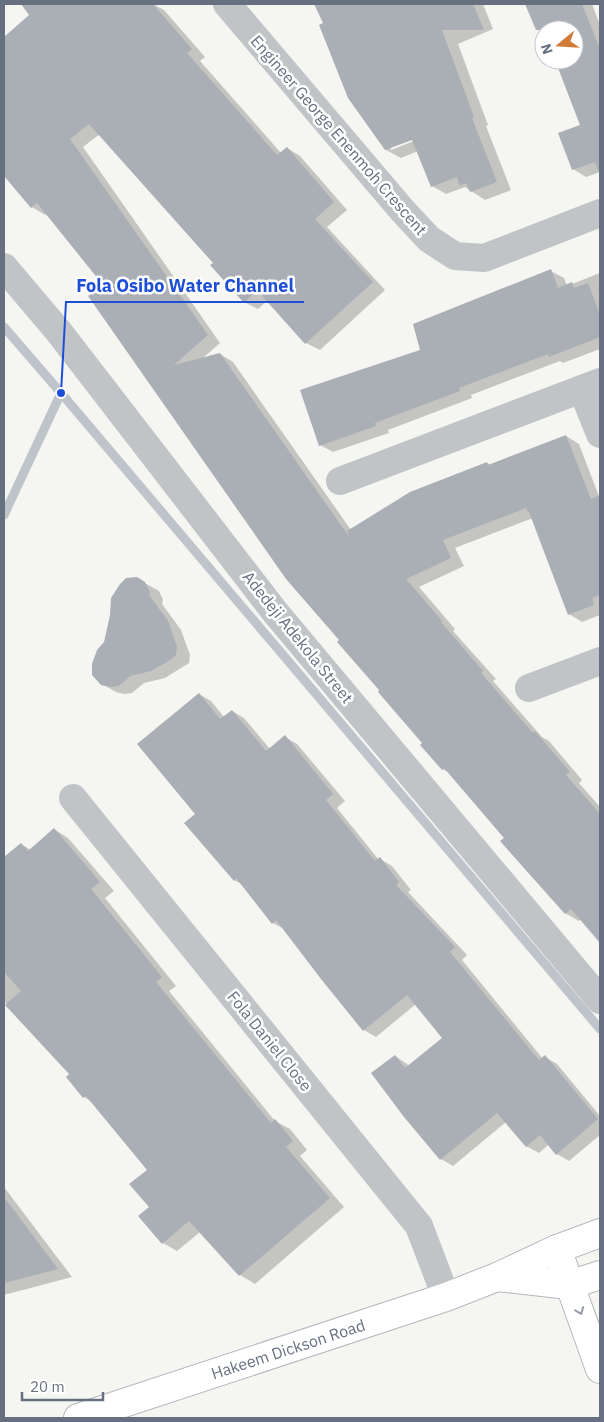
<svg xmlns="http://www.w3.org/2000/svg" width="604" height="1422" font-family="'IBM Plex Sans',sans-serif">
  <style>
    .shadow { fill: #0003; fill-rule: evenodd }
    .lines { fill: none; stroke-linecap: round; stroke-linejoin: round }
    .stream { stroke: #bec4ca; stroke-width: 9 }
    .building { fill: #aaafb5 }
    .secondary-casing { stroke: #b4b7bc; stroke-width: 30 }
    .street { stroke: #c1c4c7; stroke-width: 28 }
    .secondary { stroke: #fff; stroke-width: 28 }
    .oneway { stroke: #959ba6 }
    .labels { text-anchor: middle; stroke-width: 5; stroke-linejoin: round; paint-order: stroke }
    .street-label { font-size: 16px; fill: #677080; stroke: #fff }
    .leader { fill: none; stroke: #1d4ed8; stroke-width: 2 }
    .callout-dot { fill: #1d4ed8; stroke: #fff; stroke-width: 2 }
    .callout-label { font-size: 18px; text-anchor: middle; font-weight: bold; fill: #1d4ed8; stroke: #fff; stroke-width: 5; stroke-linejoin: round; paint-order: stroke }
  </style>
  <rect width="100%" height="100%" fill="#f5f5f2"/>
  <g class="shadow">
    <path d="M22,4H144L146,6L149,4H153L164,10L205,57L200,61L281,153L287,148L300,156L347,210L327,227L385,290L320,350L306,343L268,300L258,309L244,302L215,263L100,134L83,147L220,343L203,358L220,354L233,362L351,530L487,463L491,465L566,436L579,444L600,499V615L582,622L569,614L533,518L455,548L464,566L419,587L455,629L453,631L496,679L493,681L542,737L549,741L582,780L579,783L600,807V941L581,919L579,921L565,913L505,839L450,773L442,769L424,743L341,640L105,286L47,214L45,215L32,207L4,174V39L31,15Z"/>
    <path d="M316,4H483L493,29L458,44L488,125L486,126L511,190L485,200L465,187L446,194L432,186L418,151L401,158L386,150L324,24ZM418,137L419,139L391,150V147Z"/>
    <path d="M526,4H592L600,25V172L586,177L573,169L582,126L557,60H574V30H545L531,16Z"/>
    <path d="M551,271L564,278L567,286L600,273V349L563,363L560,361L471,395L472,398L388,430L389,433L333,452L320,445L422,351Z"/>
    <path d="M136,578L159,591L163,600L162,604L181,630L190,655L189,663L165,678L144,683L132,693L124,694L116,692L102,684L105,643Z"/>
    <path d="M199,694L211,701L224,717L232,711L244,718L270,749L285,737L297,744L345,801L337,808L379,860L380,859L392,866L411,890L408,892L467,955L462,960L543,1059L545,1057L557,1064L600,1116V1135L569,1161L557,1154L549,1144L539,1153L526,1146L506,1122L453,1166L441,1159L405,1116L395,1056L407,1064L409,1067L444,1038L416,1004L376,1037L364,1030L286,930L273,923L243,885L234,880L196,814Z"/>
    <path d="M54,829L68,838L114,891L105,898L176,986L169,991L275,1121L290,1129L307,1150L300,1156L344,1207L255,1284L240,1275L200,1232L177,1251L163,1243L151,1207L148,1170L92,1102L84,1097L71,1075L4,1001V858L21,844L31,850Z"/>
    <path d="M4,1187L72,1277L4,1295Z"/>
  </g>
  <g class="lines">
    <g class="stream">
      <path d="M4,327L61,393L4,515"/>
      <path d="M61,393L600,1029"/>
    </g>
  </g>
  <g class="building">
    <path d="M21,4H153L192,49L187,53L277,155L287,147L334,202L315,219L373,282L305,344L263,297L260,287L244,303L210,265L213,263L89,124L70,139L208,335L174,365L220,353L350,538L347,531L410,492L487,462L488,465L566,435L591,499L600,495V595L592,598L594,605L568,615L529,512H528L526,508L443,540L451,558L406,579L442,621L441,622L483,671L481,673L533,733L535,731L570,772L566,775L600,814V943L571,909L565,914L523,867L500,841L504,838L444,768L442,770L420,745L422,743L378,692L379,690L337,642L339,640L286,579L88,296L103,285L37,203L31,208L4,176V37L29,15Z"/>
    <path d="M314,4H473L484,30H442L474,117L472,118L497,182L470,192L466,183L460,186L457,177L431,187L412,140L385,150L348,98L319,25L323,23Z"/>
    <path d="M525,4H582L600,49V171L599,172L595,162L572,170L558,133L580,125L555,60H574V30H544V31V30H536Z"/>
    <path d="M551,269L558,288L572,282L574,288L588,283L600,315V337L549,357L548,354L459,388L460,391L375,423L376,426L319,446L300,390L420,350L413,324Z"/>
    <path d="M137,577L145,582L150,592L149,595L168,621L177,647L176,655L167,662L151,671L130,676L125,681L118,686L110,687L101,685L92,675V664L97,650L104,642L110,615L111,598L120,584L126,578Z"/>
    <path d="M199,693L220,719L232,710L266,751L285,735L333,794L326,800L375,861L380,857L399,882L396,885L455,947L450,952L539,1060L545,1055L598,1119L556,1155L540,1135L526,1147L497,1113L440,1160L404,1117L371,1073L395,1055L405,1068L442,1038L407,995L363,1031L321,979L276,920L272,924L236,878L234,881L184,823L195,814L137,744Z"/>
    <path d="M54,828L100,882L91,889L162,977L156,982L271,1123L275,1119L293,1141L286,1147L330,1198L239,1276L189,1221L162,1244L138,1216L149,1207L129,1184L147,1170L86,1096L83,1098L66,1077L69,1074L5,1005L21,991L4,972V857L21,843L28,851Z"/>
    <path d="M4,1197L58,1269L4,1283Z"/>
  </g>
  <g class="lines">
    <defs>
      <g id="secondary">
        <path d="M557,1249L600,1369"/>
        <path d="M497,1277L569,1285L600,1275"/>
        <path d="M78,1418L446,1297L497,1277L557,1249L600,1233"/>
      </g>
    </defs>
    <use href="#secondary" class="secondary-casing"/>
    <g class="street">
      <path d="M227,4L402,210L429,239L455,256L484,258L600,213"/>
      <path d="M4,267L59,332L275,612L600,1000"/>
      <path d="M582,389L600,434"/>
      <path d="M340,481L600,382"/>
      <path d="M529,688L600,661"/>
      <path d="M73,798L419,1226L446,1297"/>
    </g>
    <use href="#secondary" class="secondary"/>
  </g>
  <defs><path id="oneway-chevron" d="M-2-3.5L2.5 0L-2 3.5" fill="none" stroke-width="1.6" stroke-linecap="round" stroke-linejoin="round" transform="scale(1.25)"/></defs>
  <use class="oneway" href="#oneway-chevron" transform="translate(580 1311) rotate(69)"/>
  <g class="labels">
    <g class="street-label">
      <text transform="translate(339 135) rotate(49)" y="6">Engineer George Enenmoh Crescent</text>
      <text transform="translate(298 637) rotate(51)" y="6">Adedeji Adekola Street</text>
      <text transform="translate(270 1041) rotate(51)" y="6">Fola Daniel Close</text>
      <text transform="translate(288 1349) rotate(-18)" y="6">Hakeem Dickson Road</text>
    </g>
  </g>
  <path class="leader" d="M61 393L66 302H304"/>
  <circle class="callout-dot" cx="61" cy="393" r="5"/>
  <g class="callout-label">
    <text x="185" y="292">Fola Osibo Water Channel</text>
  </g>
  <rect width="604" height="1422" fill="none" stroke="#677080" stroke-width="10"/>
  <g transform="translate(559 45) rotate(252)"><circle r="24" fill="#ffffff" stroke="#c2c6cc"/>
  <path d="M0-4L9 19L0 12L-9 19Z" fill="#d17a36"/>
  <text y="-8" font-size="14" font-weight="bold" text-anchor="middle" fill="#677080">N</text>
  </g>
  <path d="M22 1392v8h81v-8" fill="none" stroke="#677080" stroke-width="2.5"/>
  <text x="30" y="1392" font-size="15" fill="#677080" stroke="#ffffff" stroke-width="4" paint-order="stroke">20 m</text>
</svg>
